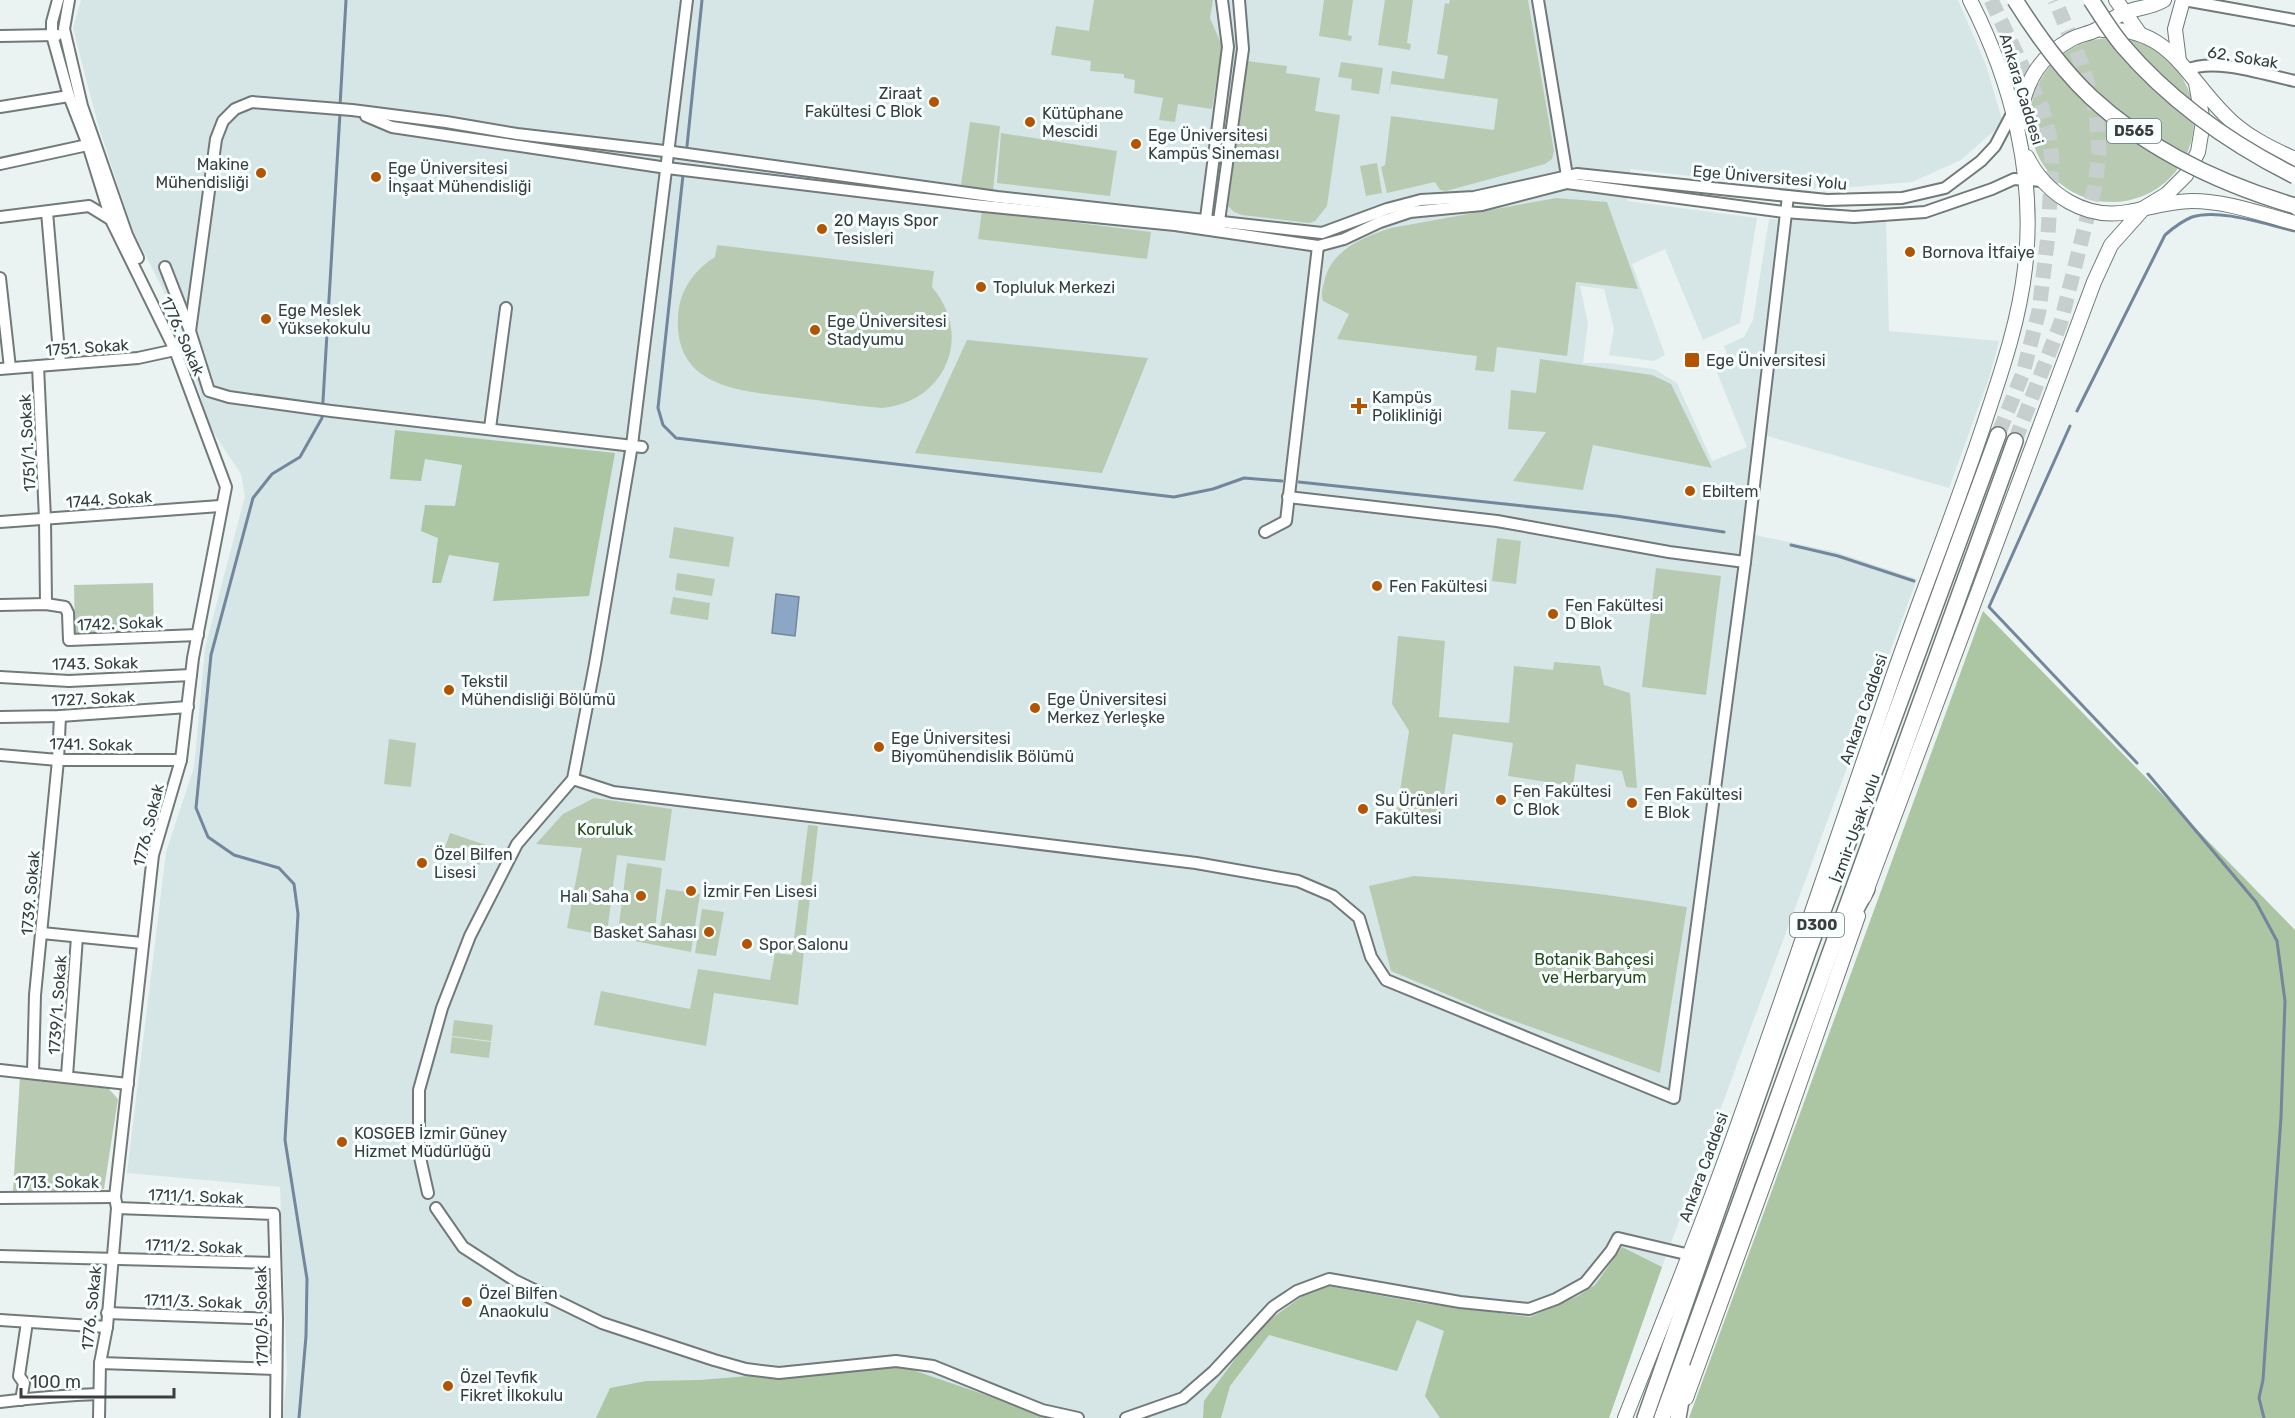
<svg xmlns="http://www.w3.org/2000/svg" width="2295" height="1418" font-family="Rubik,sans-serif">
  <style>
    .built { fill: #d6e6e6 }
    .green { fill: #b8cbb2 }
    .forest { fill: #acc5a3 }
    .water { fill: #8ca6c5; stroke: #73869c; stroke-width: 1.5 }
    .lines { fill: none; stroke-linecap: round; stroke-linejoin: round }
    .stream { stroke: #73869c; stroke-width: 3 }
    .highway-tunnel { stroke: #c7cece; stroke-width: 15; stroke-dasharray: 15 8; stroke-linecap: butt }
    .minor-casing { stroke: #727979; stroke-width: 14 }
    .major-casing { stroke: #727979; stroke-width: 16 }
    .highway-casing { stroke: #727979; stroke-width: 18 }
    .minor { stroke: #fff; stroke-width: 10 }
    .major { stroke: #fff; stroke-width: 14 }
    .highway { stroke: #fff; stroke-width: 15 }
    .highway-bridge-casing { stroke: #727979; stroke-width: 18; stroke-linecap: butt }
    .highway-bridge { stroke: #fff; stroke-width: 15 }
    .poi-dot { fill: #b25402; stroke: #f8ffff; stroke-width: 2 }
    .labels { text-anchor: middle; stroke-width: 6; stroke-linejoin: round; paint-order: stroke }
    .shield { fill: #f8ffff; stroke: #737777; stroke-width: 1.5 }
    .shield-label { font-size: 15px; font-weight: bold; fill: #3a3d3d }
    .street-label { font-size: 16px; fill: #3a3d3d; stroke: #f8ffff }
    .poi-label { font-size: 16px; fill: #3a3d3d; stroke: #f8ffff; text-anchor: start }
    .park-label { font-size: 16px; fill: #274919; stroke: #f8ffff }
  </style>
  <rect width="100%" height="100%" fill="#eaf2f2"/>
  <path class="built" d="M81,0H1958L1986,65L2003,123L1961,160L1912,182L1852,187L1800,189L1630,169L1627,201L1757,218L1740,323L1703,340L1665,249L1632,264L1665,355L1654,361L1609,355L1614,329L1604,289L1580,286L1588,323L1583,363H1608L1654,369L1677,383L1712,461L1747,447L1712,360L1727,354L1724,346L1744,337L1753,320L1769,219L1886,222L1889,331L1999,341L1989,378L1949,488L1767,436L1755,535L1836,552L1917,579L1662,1267L1609,1418H283L287,1373L280,1187L127,1173L166,852L194,767L205,648L245,496L241,474L209,426L180,323L133,231L98,125L73,28Z"/>
  <g class="green">
    <path d="M1094,0H1213L1210,18L1222,46L1212,109L1178,104L1175,122L1159,120L1163,98L1134,93L1135,80L1124,78V74L1090,71L1091,61L1051,55L1056,26L1089,31Z"/>
    <path d="M1324,0H1353L1348,35L1352,36L1351,41L1319,36Z"/>
    <path d="M1385,0H1413L1407,43L1411,44L1410,50L1378,45Z"/>
    <path d="M1450,0H1528L1554,151L1552,159L1545,164L1446,191L1440,190L1435,182L1387,193L1381,167L1385,165L1391,116L1494,130L1498,99L1391,84L1389,95L1392,71L1444,79L1448,56L1437,54L1445,3L1449,4Z"/>
    <circle cx="2112" cy="120" r="82"/>
    <path d="M1247,61L1287,66L1286,73L1320,78L1315,111L1340,115L1327,206L1315,221L1309,223L1242,215L1234,212L1228,206Z"/>
    <path d="M1341,62L1383,68L1379,94L1351,90L1352,79L1338,77Z"/>
    <path d="M970,122L1000,126L993,190L961,185Z"/>
    <path d="M1001,133L1117,151L1110,196L997,183Z"/>
    <path d="M1377,163L1382,193L1366,196L1360,166Z"/>
    <path d="M1556,198L1607,202L1638,289L1576,282L1567,356L1497,347L1494,372L1475,370L1477,356L1337,339L1349,314L1323,301C1321,295 1322,289 1324,283C1330,250 1363,237 1391,228Z"/>
    <path d="M982,211L1151,232L1147,259L978,239Z"/>
    <path d="M717,245L934,271L932,287C974,336 945,402 882,408C854,406 827,401 799,398C746,391 674,391 678,317C679,291 694,270 715,257Z"/>
    <path d="M967,340L1148,358L1102,473L915,453Z"/>
    <path d="M1540,359L1652,375L1671,384L1712,468L1593,445L1583,490L1513,481L1546,432L1508,429L1511,390L1536,393Z"/>
    <path d="M674,527L734,537L729,567L669,558Z"/>
    <path d="M1497,538L1521,541L1516,584L1492,581Z"/>
    <path d="M1656,568L1721,576L1706,695L1642,687Z"/>
    <path d="M677,573L715,579L712,596L675,590Z"/>
    <path d="M153,583L154,631L75,633L74,585Z"/>
    <path d="M673,597L710,603L708,620L670,614Z"/>
    <path d="M1398,636L1445,641L1439,717L1509,723L1514,666L1553,670L1554,662L1600,666L1604,685L1630,693L1637,788L1626,787L1622,771L1576,764L1573,786L1508,776L1513,743L1453,734L1441,817L1397,811L1409,731L1392,704Z"/>
    <path d="M389,739L416,743L411,787L384,784Z"/>
    <path d="M594,798L672,809L665,861L617,855L608,926L659,933L666,889L700,894L691,952L567,928L582,848L536,844L563,814Z"/>
    <path d="M808,825L818,826L798,1005L714,993L706,1046L594,1025L601,991L690,1009L698,969L770,980L775,953L792,955Z"/>
    <path d="M450,833L486,845L479,865L443,853Z"/>
    <path d="M627,863L662,868L655,929L619,924Z"/>
    <path d="M1414,876C1507,882 1594,892 1687,907L1660,1073L1489,1012L1391,971L1369,886Z"/>
    <path d="M702,909L724,912L716,956L695,953Z"/>
    <path d="M454,1020L493,1025L491,1041L452,1036Z"/>
    <path d="M452,1037L491,1042L489,1058L450,1053Z"/>
    <path d="M20,1077L107,1087L118,1099L104,1189L13,1191Z"/>
  </g>
  <g class="forest">
    <path d="M395,430L615,453L589,596L493,601L499,563L449,555L441,583H432L438,538L421,531L425,505L455,506L462,465L425,459L421,481L390,479Z"/>
    <path d="M1983,611L2295,930V1418H1689Z"/>
    <path d="M1622,1247L1662,1267L1609,1418H1440L1425,1396L1444,1331L1417,1320L1397,1371L1269,1335L1230,1386L1221,1418H1203L1204,1401L1247,1343L1272,1318L1304,1295L1328,1286L1421,1303L1530,1317L1578,1296L1595,1285Z"/>
    <path d="M895,1364L1053,1418H596L610,1388L646,1381L700,1380Z"/>
  </g>
  <path class="water" d="M776,594L799,597L795,636L772,633Z"/>
  <g class="lines">
    <g class="stream">
      <path d="M340,106L346,0"/>
      <path d="M687,146L702,0"/>
      <path d="M683,175L658,408L663,425L676,438L1174,497L1213,489L1244,478L1282,481"/>
      <path d="M2077,411L2165,235C2173,228 2182,221 2192,217C2220,208 2267,225 2295,231"/>
      <path d="M2070,426L1989,607L2137,763"/>
      <path d="M1299,482L1616,516L1724,532"/>
      <path d="M1791,545L1838,556L1914,581"/>
      <path d="M2148,774L2256,902L2277,941L2285,1001L2281,1117L2263,1380L2259,1398L2264,1418"/>
      <path d="M299,1418L306,1336L307,1279L285,1140L298,914L294,884L279,868L234,855L208,837L196,808L211,655L253,498L272,474L300,457L322,418L340,113"/>
    </g>
    <g class="highway-tunnel">
      <path d="M1991,0L2042,108L2049,134L2052,162L2048,235L2039,311L2023,373L1998,435"/>
      <path d="M2015,441L2061,322L2095,186L2099,152L2096,112L2082,65L2055,0"/>
    </g>
    <defs>
      <g id="minor">
        <path d="M58,0L52,22V35L69,96L88,145L112,222L175,350L226,487L193,658L181,760L153,855L115,1197L117,1208L107,1327L100,1363L99,1418"/>
        <path d="M69,0L64,29L82,106L127,235L138,258"/>
        <path d="M1538,0L1567,176L1571,179"/>
        <path d="M2184,0L2295,20"/>
        <path d="M0,36L57,35"/>
        <path d="M2187,70C2214,57 2266,75 2295,81"/>
        <path d="M0,107L69,96"/>
        <path d="M366,116L392,127L667,168L974,205L1175,225L1318,246L1344,239L1380,222L1410,212L1482,205L1567,183"/>
        <path d="M0,164L92,144"/>
        <path d="M1567,183L1784,212L1854,217L1925,212L1992,189L2014,179L2042,181"/>
        <path d="M47,212L60,364"/>
        <path d="M0,217L89,206L115,222"/>
        <path d="M1205,226L1228,47L1222,0"/>
        <path d="M1218,228L1243,49L1239,0"/>
        <path d="M165,267L190,331L209,391L229,397L331,411L642,447"/>
        <path d="M0,278L10,368"/>
        <path d="M190,331L216,139L223,121L235,109L252,102L352,110L446,122L517,134L673,152L997,197L1322,233L1387,209L1421,200L1474,197L1577,174L1827,200L1902,198L1945,188L1981,161L1995,146L2014,110"/>
        <path d="M38,366L45,519L46,604"/>
        <path d="M0,369L138,358L175,350"/>
        <path d="M490,428L506,308"/>
        <path d="M1288,497L1497,521L1669,552L1745,562"/>
        <path d="M0,522L220,506"/>
        <path d="M1265,532L1286,521L1318,246"/>
        <path d="M0,605L46,604L65,607L68,613L69,640L198,635"/>
        <path d="M0,677L69,681L191,675"/>
        <path d="M0,717L60,716L188,707"/>
        <path d="M0,755L58,760H181"/>
        <path d="M573,779L613,792L1196,863L1298,881L1333,896L1359,918L1371,957L1386,980L1674,1098L1745,562L1788,196"/>
        <path d="M42,933L142,943"/>
        <path d="M0,1070L128,1084"/>
        <path d="M33,1073L35,995L58,760L60,716"/>
        <path d="M67,1076L77,937"/>
        <path d="M428,1193L419,1153V1090L442,1008L470,936L517,844L573,779L595,664L632,445L687,0"/>
        <path d="M0,1198L115,1197"/>
        <path d="M117,1208L274,1214L277,1319L276,1418"/>
        <path d="M436,1208L463,1247L514,1280L602,1323L714,1360L746,1369L779,1373L896,1361L933,1366L1042,1410L1078,1418"/>
        <path d="M0,1256L275,1263"/>
        <path d="M107,1313L277,1319"/>
        <path d="M0,1320L107,1327"/>
        <path d="M100,1363L276,1369"/>
        <path d="M21,1400L24,1383L19,1376L27,1322"/>
        <path d="M0,1402C33,1398 66,1395 99,1394"/>
        <path d="M1126,1418L1183,1398L1214,1371L1273,1307L1297,1291L1329,1279L1460,1302L1529,1309L1556,1299L1585,1283L1611,1251L1618,1238L1690,1255"/>
      </g>
      <g id="major">
        <path d="M2116,0L2140,34"/>
        <path d="M2102,30C2169,26 2184,74 2225,115C2244,135 2270,148 2295,159"/>
        <path d="M2179,61L2175,29L2183,0"/>
        <path d="M2020,124C2022,87 2037,58 2070,40C2078,35 2088,34 2096,30C2105,24 2114,17 2124,13C2138,7 2151,8 2164,0"/>
        <path d="M2027,157C2046,195 2086,220 2128,212C2149,208 2171,201 2192,201C2227,201 2261,214 2295,223"/>
        <path d="M1864,897L2094,282L2111,245L2144,208L2167,194L2186,175L2198,152L2203,122L2196,83"/>
        <path d="M1686,1398L1780,1139L1858,916"/>
        <path d="M1625,1418C1658,1334 1692,1251 1723,1166C1781,1006 1835,843 1891,682C1921,595 1956,509 1985,421C2002,370 2019,321 2025,268C2036,176 2012,82 1970,0"/>
      </g>
      <g id="highway">
        <path d="M1847,926L1867,889"/>
        <path d="M1645,1418L1809,949L1998,435"/>
        <path d="M1662,1418L2015,441"/>
        <path d="M1678,1418L1686,1372"/>
      </g>
    </defs>
    <use href="#minor" class="minor-casing"/>
    <use href="#major" class="major-casing"/>
    <use href="#highway" class="highway-casing"/>
    <use href="#minor" class="minor"/>
    <use href="#major" class="major"/>
    <use href="#highway" class="highway"/>
    <defs>
      <g id="highway-bridge">
        <path d="M2015,0C2037,35 2061,69 2091,97C2148,150 2221,184 2295,206"/>
        <path d="M2091,0C2101,15 2111,32 2123,46C2171,102 2229,143 2295,176"/>
      </g>
    </defs>
    <use href="#highway-bridge" class="highway-bridge-casing"/>
    <use href="#highway-bridge" class="highway-bridge"/>
  </g>
  <g class="poi-dot">
    <circle cx="934" cy="102" r="6"/>
    <circle cx="1030" cy="122" r="6"/>
    <circle cx="1136" cy="144" r="6"/>
    <circle cx="261" cy="173" r="6"/>
    <circle cx="376" cy="177" r="6"/>
    <circle cx="822" cy="229" r="6"/>
    <circle cx="1910" cy="252" r="6"/>
    <circle cx="981" cy="287" r="6"/>
    <circle cx="266" cy="319" r="6"/>
    <circle cx="815" cy="330" r="6"/>
    <rect x="1684" y="352" width="16" height="16" rx="3"/>
    <path d="M1356 397h6v6h6v6h-6v6h-6v-6h-6v-6h6z"/>
    <circle cx="1690" cy="491" r="6"/>
    <circle cx="1377" cy="586" r="6"/>
    <circle cx="1553" cy="614" r="6"/>
    <circle cx="449" cy="690" r="6"/>
    <circle cx="1035" cy="708" r="6"/>
    <circle cx="879" cy="747" r="6"/>
    <circle cx="1501" cy="800" r="6"/>
    <circle cx="1632" cy="803" r="6"/>
    <circle cx="1363" cy="809" r="6"/>
    <circle cx="422" cy="863" r="6"/>
    <circle cx="691" cy="891" r="6"/>
    <circle cx="641" cy="896" r="6"/>
    <circle cx="709" cy="932" r="6"/>
    <circle cx="747" cy="944" r="6"/>
    <circle cx="342" cy="1142" r="6"/>
    <circle cx="467" cy="1302" r="6"/>
    <circle cx="448" cy="1386" r="6"/>
  </g>
  <g class="labels">
    <g class="shield">
      <rect x="2107" y="119" width="54" height="24" rx="4.5"/>
      <rect x="1790" y="913" width="54" height="24" rx="4.5"/>
    </g>
    <g class="shield-label">
      <text x="2134" y="136">D565</text>
      <text x="1817" y="930">D300</text>
    </g>
    <g class="street-label">
      <text transform="translate(2243 57) rotate(9)" y="6">62. Sokak</text>
      <text transform="translate(2022 89) rotate(73)" y="6">Ankara Caddesi</text>
      <text transform="translate(1770 177) rotate(5)" y="6">Ege Üniversitesi Yolu</text>
      <text transform="translate(183 336) rotate(66)" y="6">1776. Sokak</text>
      <text transform="translate(87 347) rotate(-4)" y="6">1751. Sokak</text>
      <text transform="translate(27 443) rotate(-93)" y="6">1751/1. Sokak</text>
      <text transform="translate(109 499) rotate(-4)" y="6">1744. Sokak</text>
      <text transform="translate(120 623) rotate(-2)" y="6">1742. Sokak</text>
      <text transform="translate(95 663) rotate(-1)" y="6">1743. Sokak</text>
      <text transform="translate(93 698) rotate(-3)" y="6">1727. Sokak</text>
      <text transform="translate(1863 709) rotate(-71)" y="6">Ankara Caddesi</text>
      <text transform="translate(91 744) rotate(1)" y="6">1741. Sokak</text>
      <text transform="translate(148 825) rotate(-76)" y="6">1776. Sokak</text>
      <text transform="translate(1855 828) rotate(-70)" y="6">İzmir-Uşak yolu</text>
      <text transform="translate(30 893) rotate(-85)" y="6">1739. Sokak</text>
      <text transform="translate(57 1005) rotate(-86)" y="6">1739/1. Sokak</text>
      <text transform="translate(1703 1167) rotate(-70)" y="6">Ankara Caddesi</text>
      <text x="57" y="1188">1713. Sokak</text>
      <text transform="translate(196 1196) rotate(2)" y="6">1711/1. Sokak</text>
      <text transform="translate(194 1246) rotate(2)" y="6">1711/2. Sokak</text>
      <text transform="translate(193 1301) rotate(2)" y="6">1711/3. Sokak</text>
      <text transform="translate(91 1308) rotate(-84)" y="6">1776. Sokak</text>
      <text transform="translate(261 1316) rotate(-91)" y="6">1710/5. Sokak</text>
    </g>
    <g class="poi-label">
      <text x="922" y="99" text-anchor="end">Ziraat<tspan x="922" dy="18">Fakültesi C Blok</tspan></text>
      <text x="1042" y="119">Kütüphane<tspan x="1042" dy="18">Mescidi</tspan></text>
      <text x="1148" y="141">Ege Üniversitesi<tspan x="1148" dy="18">Kampüs Sineması</tspan></text>
      <text x="249" y="170" text-anchor="end">Makine<tspan x="249" dy="18">Mühendisliği</tspan></text>
      <text x="388" y="174">Ege Üniversitesi<tspan x="388" dy="18">İnşaat Mühendisliği</tspan></text>
      <text x="834" y="226">20 Mayıs Spor<tspan x="834" dy="18">Tesisleri</tspan></text>
      <text x="1922" y="258">Bornova İtfaiye</text>
      <text x="993" y="293">Topluluk Merkezi</text>
      <text x="278" y="316">Ege Meslek<tspan x="278" dy="18">Yüksekokulu</tspan></text>
      <text x="827" y="327">Ege Üniversitesi<tspan x="827" dy="18">Stadyumu</tspan></text>
      <text x="1706" y="366">Ege Üniversitesi</text>
      <text x="1372" y="403">Kampüs<tspan x="1372" dy="18">Polikliniği</tspan></text>
      <text x="1702" y="497">Ebiltem</text>
      <text x="1389" y="592">Fen Fakültesi</text>
      <text x="1565" y="611">Fen Fakültesi<tspan x="1565" dy="18">D Blok</tspan></text>
      <text x="461" y="687">Tekstil<tspan x="461" dy="18">Mühendisliği Bölümü</tspan></text>
      <text x="1047" y="705">Ege Üniversitesi<tspan x="1047" dy="18">Merkez Yerleşke</tspan></text>
      <text x="891" y="744">Ege Üniversitesi<tspan x="891" dy="18">Biyomühendislik Bölümü</tspan></text>
      <text x="1513" y="797">Fen Fakültesi<tspan x="1513" dy="18">C Blok</tspan></text>
      <text x="1644" y="800">Fen Fakültesi<tspan x="1644" dy="18">E Blok</tspan></text>
      <text x="1375" y="806">Su Ürünleri<tspan x="1375" dy="18">Fakültesi</tspan></text>
      <text x="434" y="860">Özel Bilfen<tspan x="434" dy="18">Lisesi</tspan></text>
      <text x="703" y="897">İzmir Fen Lisesi</text>
      <text x="629" y="902" text-anchor="end">Halı Saha</text>
      <text x="697" y="938" text-anchor="end">Basket Sahası</text>
      <text x="759" y="950">Spor Salonu</text>
      <text x="354" y="1139">KOSGEB İzmir Güney<tspan x="354" dy="18">Hizmet Müdürlüğü</tspan></text>
      <text x="479" y="1299">Özel Bilfen<tspan x="479" dy="18">Anaokulu</tspan></text>
      <text x="460" y="1383">Özel Tevfik<tspan x="460" dy="18">Fikret İlkokulu</tspan></text>
    </g>
    <g class="park-label">
      <text x="605" y="835">Koruluk</text>
      <text x="1594" y="965">Botanik Bahçesi<tspan x="1594" dy="18">ve Herbaryum</tspan></text>
    </g>
  </g>
  <path d="M21 1388v9h153v-9" fill="none" stroke="#3a3d3d" stroke-width="3"/>
  <text x="30" y="1388" font-size="18" fill="#3a3d3d" stroke="#f8ffff" stroke-width="4.5" paint-order="stroke">100 m</text>
</svg>
